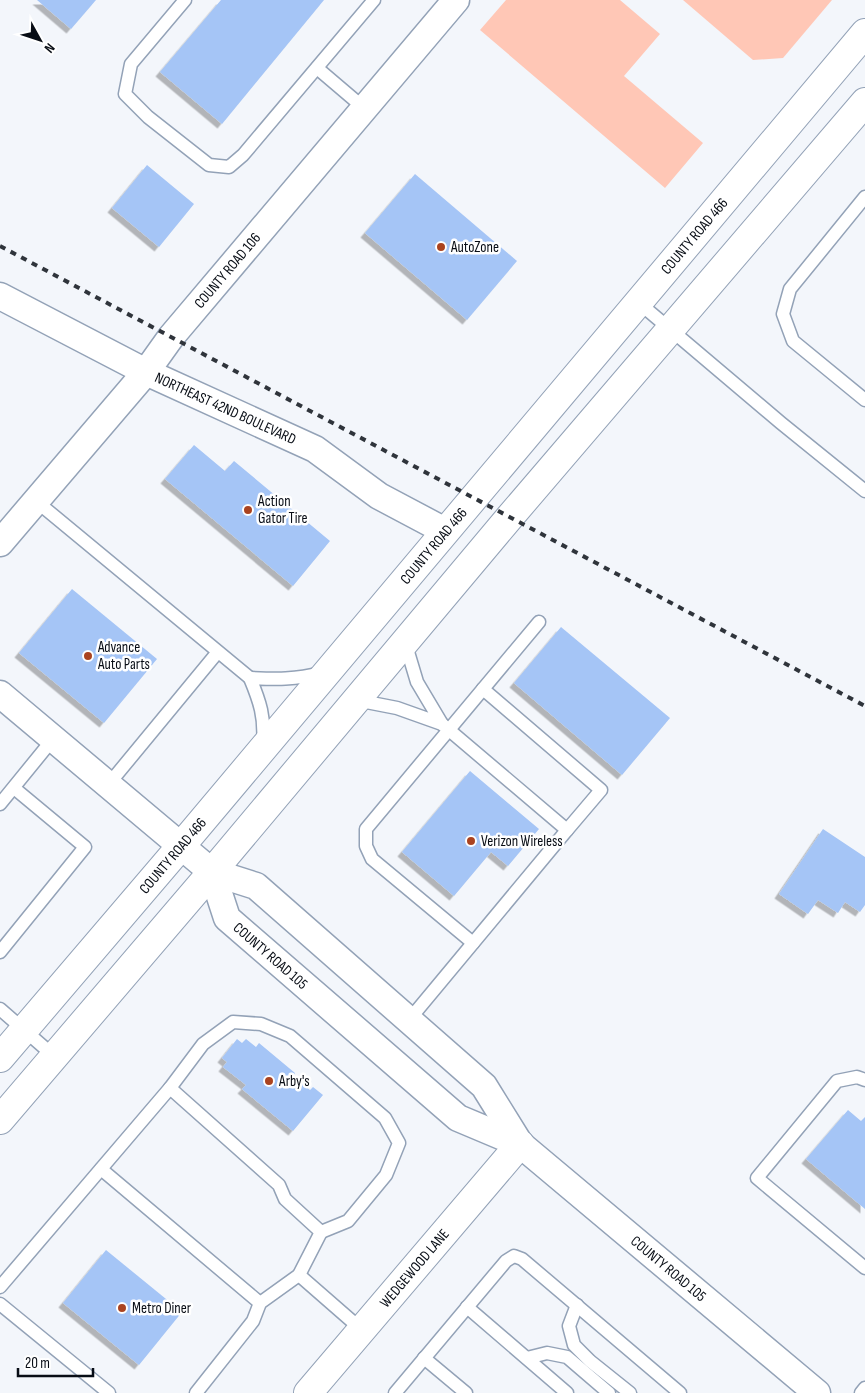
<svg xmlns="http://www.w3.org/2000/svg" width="865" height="1393" font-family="'Sofia Sans Condensed',sans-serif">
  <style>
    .green { fill: #ffc7b6 }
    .building { fill: #a5c5f6; filter: url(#shadow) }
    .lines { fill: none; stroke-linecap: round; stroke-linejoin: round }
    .service-casing { stroke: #93a2b7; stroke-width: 15 }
    .minor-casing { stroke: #93a2b7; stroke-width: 29 }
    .tertiary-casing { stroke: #93a2b7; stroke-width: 30 }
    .secondary-casing { stroke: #93a2b7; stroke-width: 30 }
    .service { stroke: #fff; stroke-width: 12 }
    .minor { stroke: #fff; stroke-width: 26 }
    .tertiary { stroke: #fff; stroke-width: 28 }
    .secondary { stroke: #fff; stroke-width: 28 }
    .rail { stroke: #2f343b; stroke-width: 4; stroke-dasharray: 6 6; stroke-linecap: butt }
    .poi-dot { fill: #aa4320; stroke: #fff; stroke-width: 2 }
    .labels { text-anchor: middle; stroke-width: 5; stroke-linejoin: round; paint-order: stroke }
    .street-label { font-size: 15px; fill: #080d15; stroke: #fff }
    .poi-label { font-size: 15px; fill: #080d15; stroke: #fff; text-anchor: start }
  </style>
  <defs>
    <filter id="shadow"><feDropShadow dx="-4.5" dy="4.5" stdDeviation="0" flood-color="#0004"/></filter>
  </defs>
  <rect width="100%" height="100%" fill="#f3f6fb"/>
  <g class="green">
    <path d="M506,0H620L660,34L624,76L703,143L665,188L480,30Z"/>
    <path d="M683,0H832L783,58L753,60Z"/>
  </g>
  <g class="building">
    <path d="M37,0H96L71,29Z"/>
    <path d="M221,0H324L222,124L160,72Z"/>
    <path d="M147,165L194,204L159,247L112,208Z"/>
    <path d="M415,174L517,261L467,320L365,233Z"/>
    <path d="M194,445L225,471L234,461L330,541L293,586L165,479Z"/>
    <path d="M72,589L157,659L104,723L19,653Z"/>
    <path d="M561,627L670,718L622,775L514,683Z"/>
    <path d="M470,771L539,829L508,866L491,852L454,896L402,852Z"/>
    <path d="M823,829L865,857V905L860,912L845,902L838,913L818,900L808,914L779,894Z"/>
    <path d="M237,1039L242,1043L246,1039L256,1047L259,1043L295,1073L293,1076L310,1090L313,1087L323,1095L293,1131L242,1089L246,1085L223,1067L227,1062L222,1058Z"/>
    <path d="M848,1110L861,1121L865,1117V1209L806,1159Z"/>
    <path d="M106,1250L182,1312L139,1365L63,1303Z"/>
  </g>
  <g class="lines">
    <defs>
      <g id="service">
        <path d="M185,0L131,64L125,94L148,117L209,165L229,167L243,155L374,0"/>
        <path d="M317,68L364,108"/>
        <path d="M865,197L790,289L783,314L793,341L865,400"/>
        <path d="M638,302L781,423L865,491"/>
        <path d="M36,501L250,678"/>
        <path d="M483,689L601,790L567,830"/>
        <path d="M356,700L397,708L442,724L417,682L405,642"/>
        <path d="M263,743C265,717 260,702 250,678C274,679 297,680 320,673"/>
        <path d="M108,785L217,653"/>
        <path d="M0,804L53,739"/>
        <path d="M473,943L372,859L366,846V829L539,622"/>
        <path d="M0,952L85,847L14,788"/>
        <path d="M0,1009L54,1056"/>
        <path d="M409,1020L567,830L442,724"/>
        <path d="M865,1080L857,1077L837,1081L757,1178L865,1268"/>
        <path d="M170,1088L203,1044L233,1022L261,1024L290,1036L385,1118L399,1143L386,1175L348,1221L321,1232"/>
        <path d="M101,1169L260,1303"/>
        <path d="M299,1275L362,1330"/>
        <path d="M0,1287L170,1088L279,1185L285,1199L321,1232L299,1275L260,1303L253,1321L196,1393"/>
        <path d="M0,1304L109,1393"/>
        <path d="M577,1305L569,1326L574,1345L590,1361L630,1393"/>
        <path d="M467,1307L567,1393"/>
        <path d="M424,1358L466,1393"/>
        <path d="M527,1358L547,1353L567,1357L609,1393"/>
        <path d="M395,1393L506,1261L514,1256L522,1259L680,1393"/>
        <path d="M861,1393L865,1388"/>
      </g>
      <g id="minor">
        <path id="s1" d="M0,296L146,372L315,449L379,496L445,531"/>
        <path id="s2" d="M0,543L146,372L171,337L456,0"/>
        <path d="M0,694L212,872L256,886L484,1086L520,1144"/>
        <path id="s3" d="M212,872L227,918L458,1118L520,1144L817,1393"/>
      </g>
      <g id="tertiary">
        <path id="s4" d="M308,1393L520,1144"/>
      </g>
      <g id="secondary">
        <path id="s5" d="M0,1058L181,846L865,33"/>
        <path d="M0,1120L212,872L509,518L865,102"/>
      </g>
    </defs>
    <use href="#service" class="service-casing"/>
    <use href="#minor" class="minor-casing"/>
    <use href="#tertiary" class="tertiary-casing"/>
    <use href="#secondary" class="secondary-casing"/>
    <use href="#service" class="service"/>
    <use href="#minor" class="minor"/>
    <use href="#tertiary" class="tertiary"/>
    <use href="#secondary" class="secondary"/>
    <path class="rail" d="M0,246L865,706"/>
  </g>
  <g class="poi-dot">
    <circle cx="441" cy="247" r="5"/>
    <circle cx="248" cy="510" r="5"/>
    <circle cx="88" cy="656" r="5"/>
    <circle cx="471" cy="841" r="5"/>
    <circle cx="269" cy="1081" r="5"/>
    <circle cx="122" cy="1308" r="5"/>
  </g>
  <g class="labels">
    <g class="street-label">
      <text dy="5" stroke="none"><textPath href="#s5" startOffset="1076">COUNTY ROAD 466</textPath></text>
      <text dy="5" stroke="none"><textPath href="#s2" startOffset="355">COUNTY ROAD 106</textPath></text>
      <text dy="5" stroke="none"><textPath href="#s1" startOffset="252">NORTHEAST 42ND BOULEVARD</textPath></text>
      <text dy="5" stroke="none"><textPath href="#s5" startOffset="671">COUNTY ROAD 466</textPath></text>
      <text dy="5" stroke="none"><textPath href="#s5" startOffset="266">COUNTY ROAD 466</textPath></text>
      <text dy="5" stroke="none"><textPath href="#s3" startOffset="106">COUNTY ROAD 105</textPath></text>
      <text dy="5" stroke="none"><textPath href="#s4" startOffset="164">WEDGEWOOD LANE</textPath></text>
      <text dy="5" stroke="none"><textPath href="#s3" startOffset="615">COUNTY ROAD 105</textPath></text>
    </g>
    <g class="poi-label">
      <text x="451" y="252">AutoZone</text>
      <text x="258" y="506">Action<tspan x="258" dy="17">Gator Tire</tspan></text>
      <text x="98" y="652">Advance<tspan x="98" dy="17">Auto Parts</tspan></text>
      <text x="481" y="846">Verizon Wireless</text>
      <text x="279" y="1086">Arby's</text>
      <text x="132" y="1313">Metro Diner</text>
    </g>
  </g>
  <g transform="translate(40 40) rotate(130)" stroke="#ffffff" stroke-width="4" paint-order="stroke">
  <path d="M0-4L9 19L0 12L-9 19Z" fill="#080d15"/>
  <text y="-8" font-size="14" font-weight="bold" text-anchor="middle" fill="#080d15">N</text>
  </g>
  <path d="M18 1368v8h75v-8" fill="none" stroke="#080d15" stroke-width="2.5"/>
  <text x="25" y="1368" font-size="15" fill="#080d15" stroke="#ffffff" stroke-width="4" paint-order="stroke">20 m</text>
</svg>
